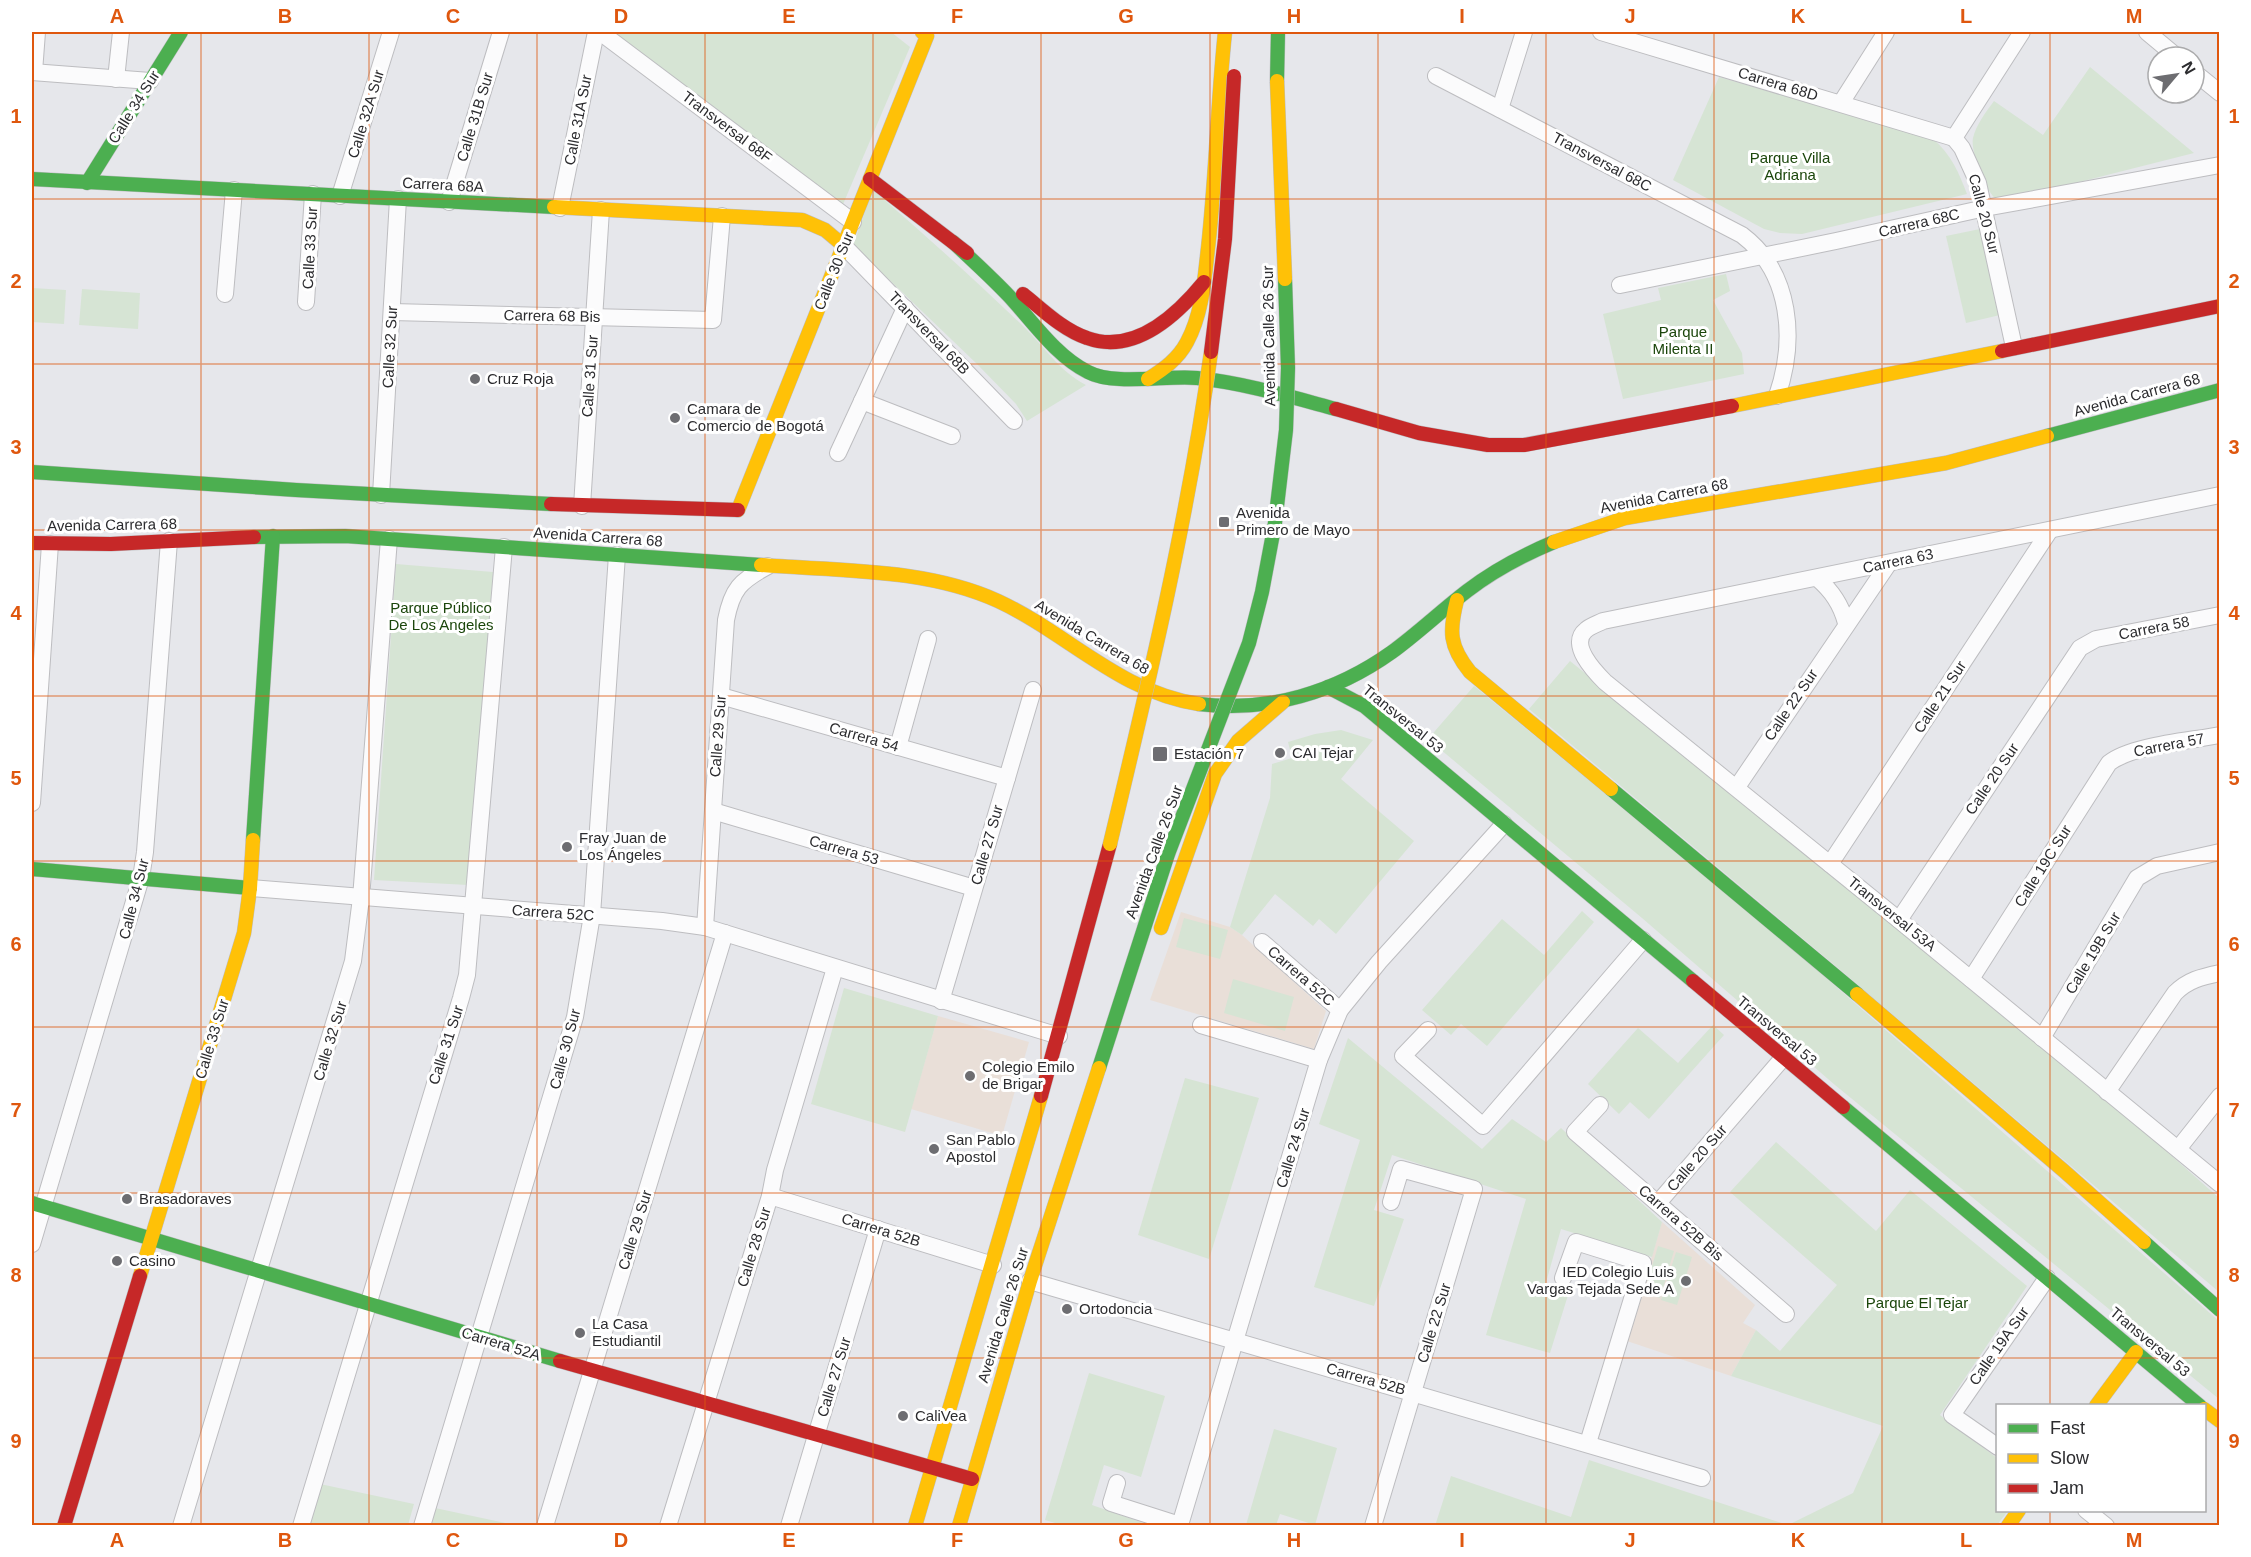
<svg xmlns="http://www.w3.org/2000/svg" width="2251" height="1557" font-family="Helvetica,sans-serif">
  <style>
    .education { fill: #e9dfd8 }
    .green { fill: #d6e4d4 }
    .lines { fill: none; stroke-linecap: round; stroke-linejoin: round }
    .street-casing { stroke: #bdbdc0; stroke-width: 18 }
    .fast-casing { stroke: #bdbdc0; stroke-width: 15 }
    .slow-casing { stroke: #bdbdc0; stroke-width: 15 }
    .jam-casing { stroke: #bdbdc0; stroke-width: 15 }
    .street { stroke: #fbfbfc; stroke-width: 16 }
    .fast { stroke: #4caf50; stroke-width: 14 }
    .slow { stroke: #ffc107; stroke-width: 14 }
    .jam { stroke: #c62828; stroke-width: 14 }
    .fast-bridge-casing { stroke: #bdbdc0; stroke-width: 15; stroke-linecap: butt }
    .slow-bridge-casing { stroke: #bdbdc0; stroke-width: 15; stroke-linecap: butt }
    .jam-bridge-casing { stroke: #bdbdc0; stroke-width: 15; stroke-linecap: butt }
    .fast-bridge { stroke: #4caf50; stroke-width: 14 }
    .slow-bridge { stroke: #ffc107; stroke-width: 14 }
    .jam-bridge { stroke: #c62828; stroke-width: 14 }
    .grid { fill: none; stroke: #df570e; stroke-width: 1.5; stroke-opacity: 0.55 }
    .poi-dot { fill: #6d6d71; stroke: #fff; stroke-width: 2 }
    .labels { text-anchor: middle; stroke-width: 6; stroke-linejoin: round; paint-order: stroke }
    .street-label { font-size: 15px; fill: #2c2c2f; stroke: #fff }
    .park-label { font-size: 15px; fill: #1b460b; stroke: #fff }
    .poi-label { font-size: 15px; fill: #2c2c2f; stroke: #fff; text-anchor: start }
    .neatline { fill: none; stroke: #df570e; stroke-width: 2 }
    .grid-label { font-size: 20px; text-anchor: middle; font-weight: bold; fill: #df570e }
  </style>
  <rect width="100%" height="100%" fill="#e6e7eb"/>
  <g class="education">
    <path d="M1181,912L1230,927L1242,935L1326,1011L1314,1049L1150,1000Z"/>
    <path d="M938,1016L1029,1042L1002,1136L911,1109Z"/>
    <path d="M1662,1222L1755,1305L1743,1323L1756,1330L1731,1376L1627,1341Z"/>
  </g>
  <g class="green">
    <path d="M611,32H891L910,47L841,209Z"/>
    <path d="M2090,67L2194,153L2000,202C1987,197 1970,152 1973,138C1976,125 1986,112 1994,101L2043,135Z"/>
    <path d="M1719,77L1933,139C1951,154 1959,173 1967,194L1802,234L1780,233L1764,229L1673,180Z"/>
    <path d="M873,190C924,234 974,279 1023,326C1044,346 1059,371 1086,385L1027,421L1016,404L977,364L853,245Z"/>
    <path d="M1980,229L2000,315L1966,323L1946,236Z"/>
    <path d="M1726,274L1730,291L1713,300L1742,353L1744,374L1623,399L1603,314L1661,300L1658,288Z"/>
    <path d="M32,288L66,290L64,324L32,322Z"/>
    <path d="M82,289L140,293L138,329L79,325Z"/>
    <path d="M396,564L493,572L468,885L374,880Z"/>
    <path d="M1570,661L2109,1100L2219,1198V1292L1850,978L1529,709Z"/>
    <path d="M1474,686L1778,936L2219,1321V1399L1835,1085L1642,918L1428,739Z"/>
    <path d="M1341,730L1373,740L1341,779L1414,841L1336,934L1319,919L1313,926L1275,894L1242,935L1230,927L1270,798L1272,764L1292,758L1288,742L1315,734Z"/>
    <path d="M1582,911L1594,922L1487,1046L1461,1024L1451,1035L1422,1010L1502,919L1544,955Z"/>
    <path d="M1184,918L1228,930L1220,959L1176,947Z"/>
    <path d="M1233,979L1294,997L1285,1031L1224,1013Z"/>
    <path d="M844,988L938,1016L905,1132L811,1104Z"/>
    <path d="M1713,1025L1724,1035L1649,1119L1630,1102L1619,1114L1588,1084L1638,1028L1678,1063Z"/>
    <path d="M1348,1038L1482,1149L1512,1119L1546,1142L1561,1128L1662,1222L1652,1257L1561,1229L1545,1286L1569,1292L1550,1353L1486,1335L1526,1199L1392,1155L1374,1210L1404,1219L1374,1306L1314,1287L1360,1140L1319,1124Z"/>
    <path d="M1185,1078L1259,1098L1209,1259L1138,1235Z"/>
    <path d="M1776,1142L1876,1231L1910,1190L2027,1286L1940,1415L1997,1458L1998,1510L2008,1511L1997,1525L1435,1526L1451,1476L1571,1517L1589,1460L1788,1525L1853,1493L1883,1426L1731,1376L1756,1330L1780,1351L1837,1285L1730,1192Z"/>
    <path d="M1658,1246L1674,1251L1660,1298L1644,1293Z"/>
    <path d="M1676,1252L1692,1257L1677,1305L1661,1300Z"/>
    <path d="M1089,1373L1165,1396L1141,1477L1104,1465L1092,1505L1149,1525H1062L1045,1520Z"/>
    <path d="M1274,1429L1337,1448L1315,1525L1280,1514L1276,1525H1246Z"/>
    <path d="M320,1484L414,1504L408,1525L308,1526Z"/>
    <path d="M435,1508L515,1525L430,1526Z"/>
  </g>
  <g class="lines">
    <defs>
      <g id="street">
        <path d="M600,32L853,222"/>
        <path d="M1601,32L1954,138"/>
        <path d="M2147,32L2177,57"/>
        <path d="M32,72L150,81"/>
        <path d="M34,72L37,32"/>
        <path d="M2194,72L2220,93"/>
        <path d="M1436,76L1742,235C1792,273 1796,341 1777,396"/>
        <path d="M116,79L121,32"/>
        <path d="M1841,103L1886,32"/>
        <path d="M1500,109L1524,32"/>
        <path d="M1954,138L1962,148L1978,183L2014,347"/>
        <path d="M1954,138L2022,32"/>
        <path d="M340,196L391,32"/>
        <path d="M449,202L501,32"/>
        <path d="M560,208L596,32"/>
        <path d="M844,246L1014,421"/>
        <path d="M1620,285L1836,241L1985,208L2220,165"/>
        <path d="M225,294L234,190"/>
        <path d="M306,302L313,194"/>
        <path d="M392,312L713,320L722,216"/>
        <path d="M862,401L952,436"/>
        <path d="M838,453L905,308"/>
        <path d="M381,495L398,199"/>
        <path d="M2220,495L1603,621C1597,624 1590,626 1586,630C1568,644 1595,672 1605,682L1899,920L2220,1184"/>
        <path d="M582,506L601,210"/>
        <path d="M1817,578C1832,591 1841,604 1846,623"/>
        <path d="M721,696L1007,778"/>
        <path d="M898,747L928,639"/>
        <path d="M1737,787L1889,563"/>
        <path d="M32,803L50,544"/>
        <path d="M713,811L974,888"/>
        <path d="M1830,864L2050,530"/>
        <path d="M250,888L662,921L705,927L1059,1036"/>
        <path d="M1899,920L2080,648L2096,639L2220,615"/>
        <path d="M705,927L726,620C732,589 740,581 768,566"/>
        <path d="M1262,942L1340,1010"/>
        <path d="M1971,979L2109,763C2132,745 2190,741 2220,735"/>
        <path d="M941,1001L1033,690"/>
        <path d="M1201,1025L1319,1060"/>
        <path d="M1428,1030L1403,1056L1483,1126L1643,940"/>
        <path d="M2042,1038L2137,878L2157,866L2220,852"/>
        <path d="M2107,1092L2175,993C2188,980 2201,977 2220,973"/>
        <path d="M1600,1105L1575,1132L1786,1314"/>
        <path d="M2178,1149L2220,1096"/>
        <path d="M770,1196L993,1265"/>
        <path d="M1658,1203L1783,1058"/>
        <path d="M32,1244L141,878L145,852L169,541"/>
        <path d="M1563,1278L1576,1242L1643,1263L1588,1443"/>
        <path d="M1030,1281L1702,1478"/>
        <path d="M1998,1447L1952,1415L2047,1278"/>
        <path d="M1117,1483L1111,1503L1180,1525L1319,1060L1340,1010L1379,962L1504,824"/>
        <path d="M2086,1510L2106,1526"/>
        <path d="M181,1526L353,961L361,898L389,539"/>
        <path d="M301,1526L461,998L467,975L504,547"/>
        <path d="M422,1526L575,1017L592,915L617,555"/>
        <path d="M545,1526L725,933"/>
        <path d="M668,1526L770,1196L775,1170L835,968"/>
        <path d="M789,1526L878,1229"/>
        <path d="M1373,1526L1474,1189L1401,1169L1391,1202"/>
      </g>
      <g id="fast">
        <path d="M1277,81L1278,32"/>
        <path d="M32,179L554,207"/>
        <path d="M87,183L181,32"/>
        <path d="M953,242C972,260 991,277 1009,296C1033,322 1056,356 1088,372C1114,386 1167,375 1197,378C1244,383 1291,397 1336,409"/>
        <path d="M2047,436L2220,390"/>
        <path d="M32,472L296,490L551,504"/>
        <path d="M254,537L345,536L761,565"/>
        <path d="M1328,687L1364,706L1693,981"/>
        <path d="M1199,704C1268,713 1336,692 1392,652C1418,633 1441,611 1467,591C1493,571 1523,555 1554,542"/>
        <path d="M1611,789L1857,994"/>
        <path d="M253,840L273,536"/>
        <path d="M32,869L250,888"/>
        <path d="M1099,1068L1168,854"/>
        <path d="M1843,1107L2200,1406"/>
        <path d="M32,1203L560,1361"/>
        <path d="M2144,1242L2220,1310"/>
      </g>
      <g id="slow">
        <path d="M554,207L802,220L825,230L844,246"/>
        <path d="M1148,379C1164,369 1178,359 1187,342C1201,316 1204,285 1207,257C1216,182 1217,107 1225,32"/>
        <path d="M1732,406L2002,351"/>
        <path d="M738,510L927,36L922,32"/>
        <path d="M1554,542L1625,518L1946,463L2047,436"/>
        <path d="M761,565C839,571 926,568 998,601C1067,633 1121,693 1199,704"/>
        <path d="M1457,600C1449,631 1449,646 1470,672L1611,789"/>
        <path d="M1161,928L1215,774L1238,741L1283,702"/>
        <path d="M1857,994L2064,1171L2144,1242"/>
        <path d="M140,1276L244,933L250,888L253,840"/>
        <path d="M2096,1406L2136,1352"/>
        <path d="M2204,1409L2220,1421"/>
        <path d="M915,1526L1041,1096"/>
        <path d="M959,1526L1030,1281L1099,1068"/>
        <path d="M2008,1526L2019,1510"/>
      </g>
      <g id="jam">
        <path d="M870,179L967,253"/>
        <path d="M1023,294C1043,310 1063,330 1087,338C1134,355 1177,315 1204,282"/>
        <path d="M2002,351L2220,306"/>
        <path d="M1336,409L1419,433L1488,445H1524L1732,406"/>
        <path d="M551,504L738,510"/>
        <path d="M32,543L111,544L254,537"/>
        <path d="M1693,981L1843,1107"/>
        <path d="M1041,1096L1110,844"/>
        <path d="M560,1361L972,1479"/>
        <path d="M64,1526L140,1276"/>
      </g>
    </defs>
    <use href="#street" class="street-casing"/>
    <use href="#fast" class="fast-casing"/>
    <use href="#slow" class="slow-casing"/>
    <use href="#jam" class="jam-casing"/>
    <use href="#street" class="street"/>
    <use href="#fast" class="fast"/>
    <use href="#slow" class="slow"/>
    <use href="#jam" class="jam"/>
    <defs>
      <path id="fast-bridge" d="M1168,854L1249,643L1262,592L1275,523L1286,430L1288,368L1285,279"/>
      <g id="slow-bridge">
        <path d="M1277,81L1285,279"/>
        <path d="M1110,844C1149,681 1188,518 1211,352"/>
      </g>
      <path id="jam-bridge" d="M1211,352L1225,239L1234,76"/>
    </defs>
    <use href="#fast-bridge" class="fast-bridge-casing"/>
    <use href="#slow-bridge" class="slow-bridge-casing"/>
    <use href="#jam-bridge" class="jam-bridge-casing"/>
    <use href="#fast-bridge" class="fast-bridge"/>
    <use href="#slow-bridge" class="slow-bridge"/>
    <use href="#jam-bridge" class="jam-bridge"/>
  </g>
  <path class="grid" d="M201,32V1526M369,32V1526M537,32V1526M705,32V1526M873,32V1526M1041,32V1526M1210,32V1526M1378,32V1526M1546,32V1526M1714,32V1526M1882,32V1526M2050,32V1406M32,199H2220M32,364H2220M32,530H2220M32,696H2220M32,861H2220M32,1027H2220M32,1193H2220M32,1358H2220M2050,1510V1526"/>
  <g class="poi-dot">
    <circle cx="475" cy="379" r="6"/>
    <circle cx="675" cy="418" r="6"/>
    <rect x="1218" y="516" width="12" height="12" rx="3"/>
    <circle cx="1280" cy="753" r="6"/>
    <rect x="1152" y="746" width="16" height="16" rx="3"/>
    <circle cx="567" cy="847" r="6"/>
    <circle cx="970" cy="1076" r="6"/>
    <circle cx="934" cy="1149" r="6"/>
    <circle cx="127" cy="1199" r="6"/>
    <circle cx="117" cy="1261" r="6"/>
    <circle cx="1686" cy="1281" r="6"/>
    <circle cx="1067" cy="1309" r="6"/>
    <circle cx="580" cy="1333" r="6"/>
    <circle cx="903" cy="1416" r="6"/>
  </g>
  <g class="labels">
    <g class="street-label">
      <text transform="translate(1778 84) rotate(17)" y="5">Carrera 68D</text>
      <text transform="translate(134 107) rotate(-58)" y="5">Calle 34 Sur</text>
      <text transform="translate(366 114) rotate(-73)" y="5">Calle 32A Sur</text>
      <text transform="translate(475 117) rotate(-73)" y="5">Calle 31B Sur</text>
      <text transform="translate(578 120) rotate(-79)" y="5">Calle 31A Sur</text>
      <text transform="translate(727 127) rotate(37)" y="5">Transversal 68F</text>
      <text transform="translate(1602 162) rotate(28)" y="5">Transversal 68C</text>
      <text transform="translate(443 185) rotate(3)" y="5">Carrera 68A</text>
      <text transform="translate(1984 214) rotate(75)" y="5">Calle 20 Sur</text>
      <text transform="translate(1919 223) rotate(-13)" y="5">Carrera 68C</text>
      <text transform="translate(310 248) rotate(-87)" y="5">Calle 33 Sur</text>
      <text transform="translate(834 271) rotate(-68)" y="5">Calle 30 Sur</text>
      <text transform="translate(552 316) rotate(1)" y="5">Carrera 68 Bis</text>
      <text transform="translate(929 333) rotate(46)" y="5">Transversal 68B</text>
      <text transform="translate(1269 336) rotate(-91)" y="5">Avenida Calle 26 Sur</text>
      <text transform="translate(390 347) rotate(-87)" y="5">Calle 32 Sur</text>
      <text transform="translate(590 376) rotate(-86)" y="5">Calle 31 Sur</text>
      <text transform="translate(2137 395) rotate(-15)" y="5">Avenida Carrera 68</text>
      <text transform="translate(1664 496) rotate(-11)" y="5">Avenida Carrera 68</text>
      <text transform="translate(112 525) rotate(-1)" y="5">Avenida Carrera 68</text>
      <text transform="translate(598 537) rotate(4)" y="5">Avenida Carrera 68</text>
      <text transform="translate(1898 561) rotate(-12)" y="5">Carrera 63</text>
      <text transform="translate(2154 628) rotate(-11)" y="5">Carrera 58</text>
      <text transform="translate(1092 637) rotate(31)" y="5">Avenida Carrera 68</text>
      <text transform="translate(1940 697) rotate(-57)" y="5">Calle 21 Sur</text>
      <text transform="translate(1791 705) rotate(-56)" y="5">Calle 22 Sur</text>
      <text transform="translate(1403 719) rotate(39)" y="5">Transversal 53</text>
      <text transform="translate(718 736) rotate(-86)" y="5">Calle 29 Sur</text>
      <text transform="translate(864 737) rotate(16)" y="5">Carrera 54</text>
      <text transform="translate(2169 745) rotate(-11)" y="5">Carrera 57</text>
      <text transform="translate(1992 779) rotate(-56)" y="5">Calle 20 Sur</text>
      <text transform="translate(987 845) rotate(-74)" y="5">Calle 27 Sur</text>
      <text transform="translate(844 850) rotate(16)" y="5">Carrera 53</text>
      <text transform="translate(1154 852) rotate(-70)" y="5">Avenida Calle 26 Sur</text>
      <text transform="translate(2043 866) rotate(-58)" y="5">Calle 19C Sur</text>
      <text transform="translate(134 899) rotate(-76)" y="5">Calle 34 Sur</text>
      <text transform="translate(553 913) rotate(4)" y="5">Carrera 52C</text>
      <text transform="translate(1892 914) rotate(39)" y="5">Transversal 53A</text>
      <text transform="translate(2093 953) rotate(-59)" y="5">Calle 19B Sur</text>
      <text transform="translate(1301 976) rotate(41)" y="5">Carrera 52C</text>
      <text transform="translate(1777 1031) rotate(40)" y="5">Transversal 53</text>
      <text transform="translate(212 1039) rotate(-73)" y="5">Calle 33 Sur</text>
      <text transform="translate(330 1041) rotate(-73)" y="5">Calle 32 Sur</text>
      <text transform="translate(446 1045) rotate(-72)" y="5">Calle 31 Sur</text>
      <text transform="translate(565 1049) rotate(-75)" y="5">Calle 30 Sur</text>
      <text transform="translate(1293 1148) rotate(-73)" y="5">Calle 24 Sur</text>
      <text transform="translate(1697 1158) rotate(-49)" y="5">Calle 20 Sur</text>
      <text transform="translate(1681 1223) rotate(41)" y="5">Carrera 52B Bis</text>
      <text transform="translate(635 1230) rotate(-73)" y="5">Calle 29 Sur</text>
      <text transform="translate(881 1230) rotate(17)" y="5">Carrera 52B</text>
      <text transform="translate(754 1247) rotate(-73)" y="5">Calle 28 Sur</text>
      <text transform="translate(1003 1315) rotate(-73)" y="5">Avenida Calle 26 Sur</text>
      <text transform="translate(1434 1323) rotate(-73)" y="5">Calle 22 Sur</text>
      <text transform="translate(2150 1342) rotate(40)" y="5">Transversal 53</text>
      <text transform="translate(501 1344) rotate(17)" y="5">Carrera 52A</text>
      <text transform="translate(1999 1346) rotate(-55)" y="5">Calle 19A Sur</text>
      <text transform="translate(834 1377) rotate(-73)" y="5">Calle 27 Sur</text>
      <text transform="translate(1366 1379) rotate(16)" y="5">Carrera 52B</text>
    </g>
    <g class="park-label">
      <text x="1790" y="163">Parque Villa<tspan x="1790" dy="17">Adriana</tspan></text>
      <text x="1683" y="337">Parque<tspan x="1683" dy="17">Milenta II</tspan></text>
      <text x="441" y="613">Parque Público<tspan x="441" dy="17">De Los Angeles</tspan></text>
      <text x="1917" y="1308">Parque El Tejar</text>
    </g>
    <g class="poi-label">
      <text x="487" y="384">Cruz Roja</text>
      <text x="687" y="414">Camara de<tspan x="687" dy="17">Comercio de Bogotá</tspan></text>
      <text x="1236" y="518">Avenida<tspan x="1236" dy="17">Primero de Mayo</tspan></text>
      <text x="1292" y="758">CAI Tejar</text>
      <text x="1174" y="759">Estación 7</text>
      <text x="579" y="843">Fray Juan de<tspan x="579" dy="17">Los Ángeles</tspan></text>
      <text x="982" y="1072">Colegio Emilo<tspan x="982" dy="17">de Brigar</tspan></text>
      <text x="946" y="1145">San Pablo<tspan x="946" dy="17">Apostol</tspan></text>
      <text x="139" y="1204">Brasadoraves</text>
      <text x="129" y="1266">Casino</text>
      <text x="1674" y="1277" text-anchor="end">IED Colegio Luis<tspan x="1674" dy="17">Vargas Tejada Sede A</tspan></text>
      <text x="1079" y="1314">Ortodoncia</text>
      <text x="592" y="1329">La Casa<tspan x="592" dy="17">Estudiantil</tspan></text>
      <text x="915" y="1421">CaliVea</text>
    </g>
  </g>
  <rect width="2251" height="1557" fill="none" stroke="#ffffff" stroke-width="66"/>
  <rect x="1996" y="1404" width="210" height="108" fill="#ffffff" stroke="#ababac" stroke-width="1.5"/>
  <rect x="2008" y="1424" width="30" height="9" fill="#4caf50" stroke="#ababac" stroke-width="1.5"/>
  <text x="2050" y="1434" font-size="18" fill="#2c2c2f">Fast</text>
  <rect x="2008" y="1454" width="30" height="9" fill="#ffc107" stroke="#ababac" stroke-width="1.5"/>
  <text x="2050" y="1464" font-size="18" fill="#2c2c2f">Slow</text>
  <rect x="2008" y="1484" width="30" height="9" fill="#c62828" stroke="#ababac" stroke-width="1.5"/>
  <text x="2050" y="1494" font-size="18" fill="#2c2c2f">Jam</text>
  <g transform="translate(2176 75) rotate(61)"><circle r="28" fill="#ffffff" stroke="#ababac" stroke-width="1.5"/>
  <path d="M0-4.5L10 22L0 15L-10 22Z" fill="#6d6d71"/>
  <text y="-9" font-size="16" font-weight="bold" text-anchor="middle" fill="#2c2c2f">N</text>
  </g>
  <rect x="33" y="33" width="2185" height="1491" class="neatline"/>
  <g class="grid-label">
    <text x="117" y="23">A</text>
    <text x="285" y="23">B</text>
    <text x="453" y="23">C</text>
    <text x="621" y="23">D</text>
    <text x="789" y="23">E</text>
    <text x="957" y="23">F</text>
    <text x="1126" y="23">G</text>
    <text x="1294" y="23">H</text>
    <text x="1462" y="23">I</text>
    <text x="1630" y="23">J</text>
    <text x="1798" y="23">K</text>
    <text x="1966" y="23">L</text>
    <text x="2134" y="23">M</text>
    <text x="16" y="123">1</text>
    <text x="2234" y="123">1</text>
    <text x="16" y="288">2</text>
    <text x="2234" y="288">2</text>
    <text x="16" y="454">3</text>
    <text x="2234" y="454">3</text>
    <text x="16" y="620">4</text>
    <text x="2234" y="620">4</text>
    <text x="16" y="785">5</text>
    <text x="2234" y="785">5</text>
    <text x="16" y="951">6</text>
    <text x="2234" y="951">6</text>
    <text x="16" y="1117">7</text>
    <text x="2234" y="1117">7</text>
    <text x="16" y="1282">8</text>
    <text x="2234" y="1282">8</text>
    <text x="16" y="1448">9</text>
    <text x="2234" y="1448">9</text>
    <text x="117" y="1547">A</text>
    <text x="285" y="1547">B</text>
    <text x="453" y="1547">C</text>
    <text x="621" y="1547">D</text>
    <text x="789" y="1547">E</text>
    <text x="957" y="1547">F</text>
    <text x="1126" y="1547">G</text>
    <text x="1294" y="1547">H</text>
    <text x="1462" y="1547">I</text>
    <text x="1630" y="1547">J</text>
    <text x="1798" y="1547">K</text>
    <text x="1966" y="1547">L</text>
    <text x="2134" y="1547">M</text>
  </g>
</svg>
